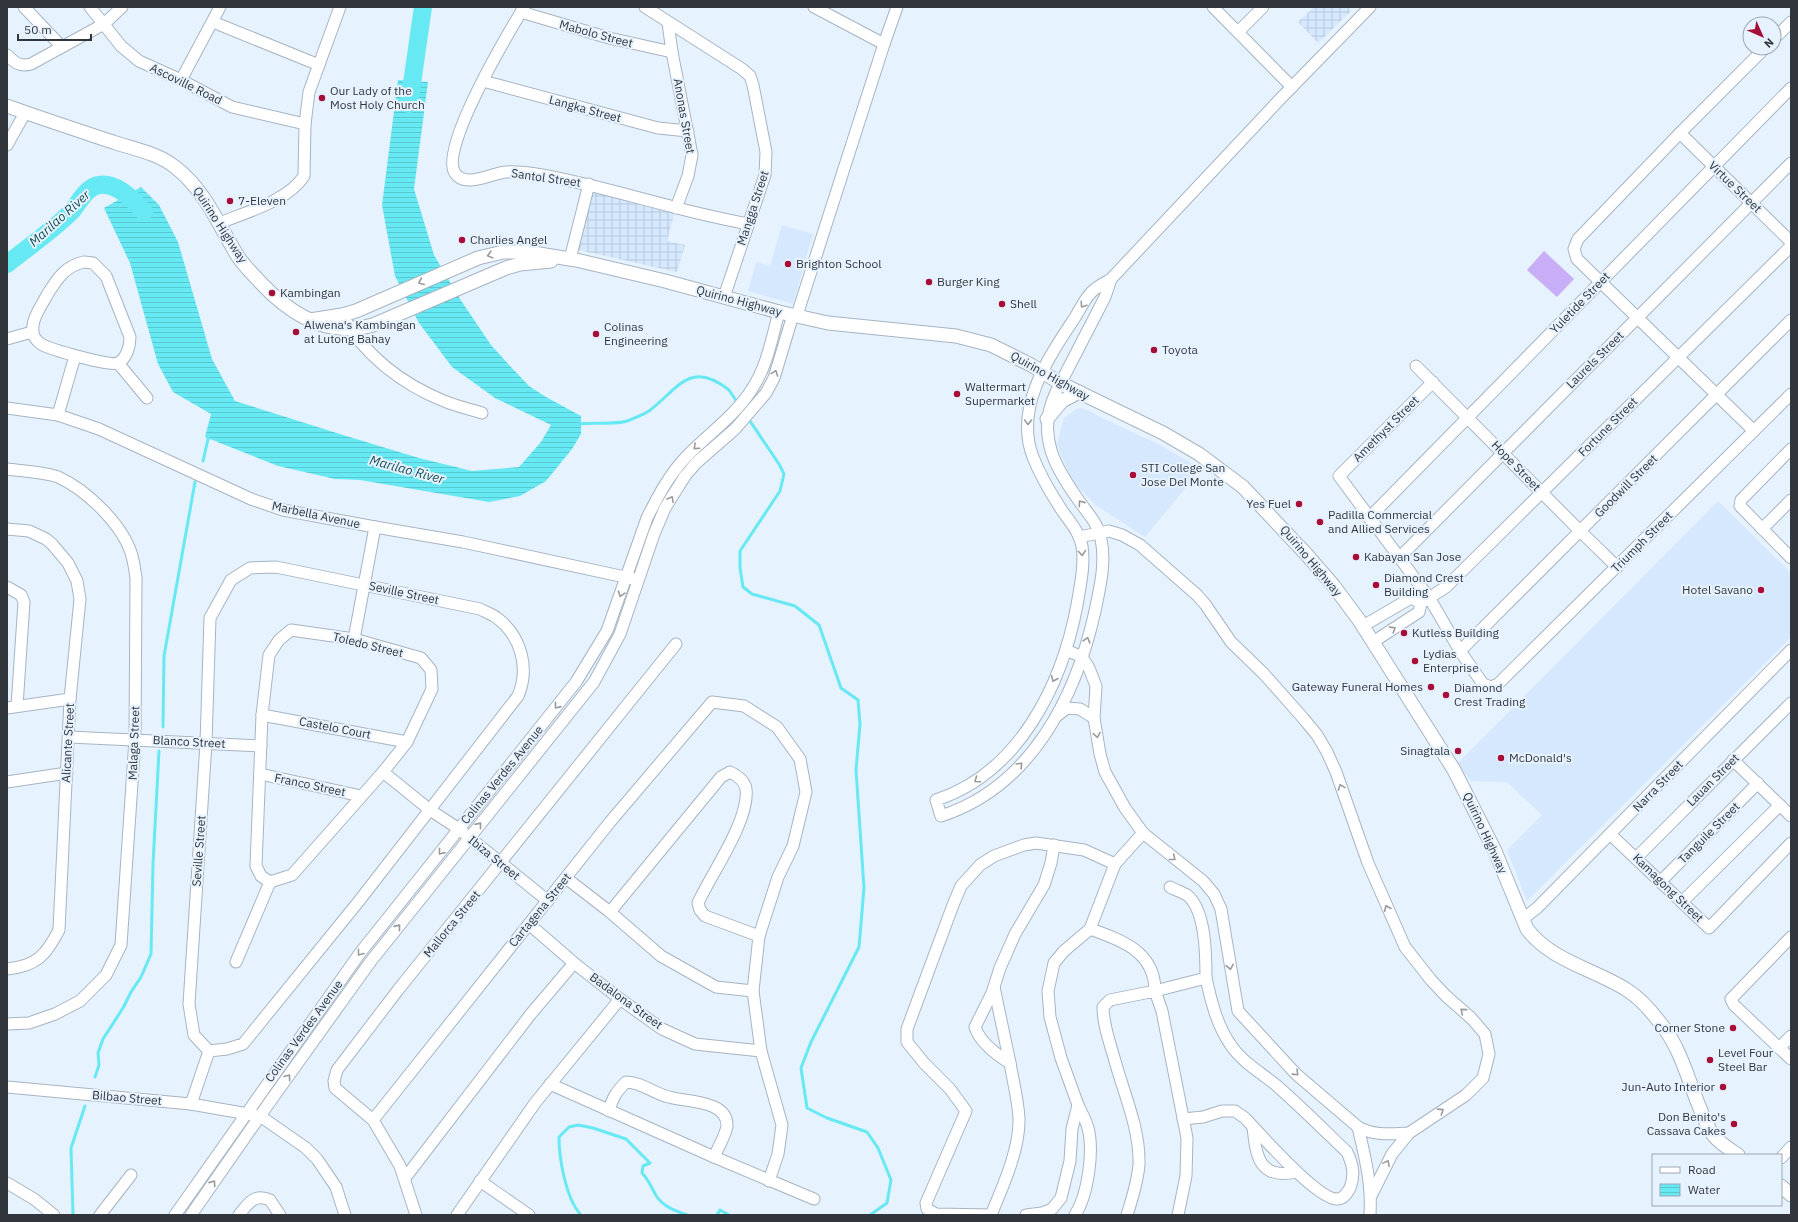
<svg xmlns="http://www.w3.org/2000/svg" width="1798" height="1222" font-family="'IBM Plex Sans',sans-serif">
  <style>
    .built { fill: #d5e8fd }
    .industrial { fill: url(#industrial-grid) }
    .grass { fill: #c8aef6 }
    .water { fill: url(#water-rules) }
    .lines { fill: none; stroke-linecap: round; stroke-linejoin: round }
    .stream { stroke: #67e9f3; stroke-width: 3 }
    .river { stroke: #67e9f3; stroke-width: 18 }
    .minor-casing { stroke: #a7b4c2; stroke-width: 13 }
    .major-casing { stroke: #a7b4c2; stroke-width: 15 }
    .minor { stroke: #fff; stroke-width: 11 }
    .major { stroke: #fff; stroke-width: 13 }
    .oneway { stroke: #989a9e }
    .poi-dot { fill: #a70e37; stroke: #e7f2ff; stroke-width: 1.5 }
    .labels { text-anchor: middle; stroke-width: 4; stroke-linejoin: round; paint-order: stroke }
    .street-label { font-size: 12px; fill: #31363c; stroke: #e7f2ff }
    .poi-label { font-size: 12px; fill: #31363c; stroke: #e7f2ff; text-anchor: start }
    .water-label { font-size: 13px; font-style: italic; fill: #144e52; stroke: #e7f2ff }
  </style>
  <defs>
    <pattern id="industrial-grid" width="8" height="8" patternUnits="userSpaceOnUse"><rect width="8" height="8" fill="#d5e8fd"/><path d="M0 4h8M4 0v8" fill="none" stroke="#b7c8da"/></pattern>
    <pattern id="water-rules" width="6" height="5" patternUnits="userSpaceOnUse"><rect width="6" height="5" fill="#67e9f3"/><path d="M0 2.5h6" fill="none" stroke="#5ac8d1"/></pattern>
  </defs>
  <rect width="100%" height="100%" fill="#e7f2ff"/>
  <g class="built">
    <path d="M782,225L813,234L793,304L748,291L756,262L770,266Z"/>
    <path d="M1081,408L1090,411L1100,417L1158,444L1201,469L1145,537L1097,506L1072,481L1057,445L1064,418L1077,409Z"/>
    <path d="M1718,501L1791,573V637L1527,901L1507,850L1542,815L1507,782L1471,781L1457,764Z"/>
  </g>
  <g class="industrial">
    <path d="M1314,7H1348L1351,11L1318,43L1298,22Z"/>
    <path d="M591,191L675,211L667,241L685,245L677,272L574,249Z"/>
  </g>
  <path class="grass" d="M1544,251L1574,279L1557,297L1527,270Z"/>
  <path class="water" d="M398,80L428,82L414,189L434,255L460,299L491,345L510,366L529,386L546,397L581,416V434L572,449L546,481L520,496L489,502L360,480L335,479L278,466L205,437L211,414L173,392L158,364L130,263L104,208L141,187L159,205L178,242L212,359L235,401L343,435L419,458L472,471L519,467L541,442L551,425L495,398L452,367L419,323L395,276L382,205Z"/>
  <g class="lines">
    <g class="stream">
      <path d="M578,424C590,422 616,425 627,421C634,418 643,415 649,411C678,389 690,359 729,390L779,464L784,474L780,491L740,551V568L743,587L752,594L795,606L819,625L841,688L858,700L860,724L856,770L864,888L859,947L811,1042L801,1068L807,1108L827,1118L867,1132L878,1148L891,1180L887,1203L870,1215"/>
      <path d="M203,461L209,435"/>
      <path d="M163,727L164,656L195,482"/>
      <path d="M95,1077L99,1065L98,1053L103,1039L123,1008L131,992L141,977L151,954L153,864L159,751"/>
      <path d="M73,1215L71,1148L85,1106"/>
      <path d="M581,1215C566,1199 559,1159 559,1137L569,1127L578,1125L593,1128L626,1139L650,1163L643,1166L642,1173C649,1180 652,1189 657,1197C664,1207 676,1211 687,1215"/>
      <path d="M717,1215L720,1210L729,1215"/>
    </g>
    <g class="river">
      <path d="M409,104L423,7"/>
      <path d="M7,264C28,247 52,231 71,212C79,203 86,187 99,185C116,182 134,200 144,212"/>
    </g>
    <defs>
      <g id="minor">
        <path d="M24,7L62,47"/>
        <path d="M90,7L121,46L139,61L181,80L232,107L305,124"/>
        <path d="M524,7C509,32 438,150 455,173C465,189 492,173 506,172C518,171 530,173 542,175C587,183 630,196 674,207C699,214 723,219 748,224"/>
        <path d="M645,7L742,69L750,76L753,85L766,152L765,175L724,297"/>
        <path d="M814,7L884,44"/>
        <path d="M1213,7L1292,87"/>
        <path d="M521,12L609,38L672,52"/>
        <path d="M213,22L319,65"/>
        <path d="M668,23L672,52L692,155L688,176L676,208"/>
        <path d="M1238,32L1263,7"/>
        <path d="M1774,39L1791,22"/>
        <path d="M7,55C15,63 20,67 31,64L104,24L122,7"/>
        <path d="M181,80L220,7"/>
        <path d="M483,81L658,128L688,131"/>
        <path d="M1680,133L1791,242"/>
        <path d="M7,145L25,113"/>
        <path d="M220,223C246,212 288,201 304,176L305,124L309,92L340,7"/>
        <path d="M570,259L589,184"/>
        <path d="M84,262L93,263L106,276L130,337C130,346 127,358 118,363C111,367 49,349 41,344C37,341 33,336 33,332C31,319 42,305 47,295C57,279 65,266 84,262Z"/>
        <path d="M1111,279L1105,297L1056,392C1035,436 1056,469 1082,505C1090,516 1099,526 1101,539C1106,563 1100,587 1095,611C1076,697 1031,787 941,816L936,800C1019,773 1062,685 1077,605C1080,586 1085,566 1082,546C1079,531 1069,521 1061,509C1050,492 1040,475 1033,457C1014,408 1048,358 1074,319C1080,310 1086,295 1095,289C1100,285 1106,282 1111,279L1283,96L1370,7"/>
        <path d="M342,315C364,355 402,384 444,401C456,406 469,409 482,413"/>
        <path d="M797,315L884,44L897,7"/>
        <path d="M7,339L32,332"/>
        <path d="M118,363L147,398"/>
        <path d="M1416,366L1580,531L1617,567"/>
        <path d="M1433,382L1339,476L1430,599L1460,651L1483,684L1491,687L1498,684L1791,394"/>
        <path d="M7,408L58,415L99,429L251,499L283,510L375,527L463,542L634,579"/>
        <path d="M58,415L75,356"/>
        <path d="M1754,431L1577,259L1574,249L1578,239L1680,133L1765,48"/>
        <path d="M1791,449L1741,500L1740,506L1791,558"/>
        <path d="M7,469C22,471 45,472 58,477C87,490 124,526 132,556C134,563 135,571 136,578L135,739L121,945L106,975L80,1001L55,1014L29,1023L7,1024"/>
        <path d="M1369,518L1791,88"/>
        <path d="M7,529L29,531L46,539L52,544L68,563L77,581L80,599L70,699L59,930C46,955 37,966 7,969"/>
        <path d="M1762,529L1791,500"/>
        <path d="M1079,537L1109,531L1122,535L1140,545L1197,595L1205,604L1231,642L1264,674L1303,718L1317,735L1327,752L1336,772L1368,863L1405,947L1431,980L1446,996L1471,1018L1485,1034L1489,1054L1483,1078L1466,1095L1409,1133L1392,1154L1371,1196"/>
        <path d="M1399,558L1791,163"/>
        <path d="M276,567L480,609C485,612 492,614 497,618C521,636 530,668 518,696L359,901L243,1044L227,1049L209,1051L194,1035L189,1004L206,743L210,618L231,580L250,568Z"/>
        <path d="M7,587L21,595L24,602L17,706"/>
        <path d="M1421,603L1446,587L1791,246"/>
        <path d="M1363,626L1411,598L1421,603"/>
        <path d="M291,630L354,639L421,658L431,670L432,689L407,742L383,772L292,875L270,882L261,876L256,866L262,715L269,655L279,640Z"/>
        <path d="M354,639L375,527"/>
        <path d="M1373,642L1419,612L1421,603"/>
        <path d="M1066,650L1082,657L1089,668L1096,686L1094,718L1100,754L1105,772L1125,808L1143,833L1203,881L1214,894L1221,909L1238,1011L1296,1074L1358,1127C1375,1136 1390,1134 1409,1133"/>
        <path d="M1460,651L1791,320"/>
        <path d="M7,708L70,699"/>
        <path d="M262,715L407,742"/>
        <path d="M1058,715L1067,708L1080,709L1094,718"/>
        <path d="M69,737L261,746"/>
        <path d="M1733,760L1791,816"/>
        <path d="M383,772L430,810L459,829L548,901"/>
        <path d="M260,774L361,796"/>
        <path d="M7,782L67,773"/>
        <path d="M1610,834L1709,928L1791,843"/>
        <path d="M1636,858L1791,703"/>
        <path d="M566,878L610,912L661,956L716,987L753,991"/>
        <path d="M1660,882L1758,783"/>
        <path d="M1682,902L1780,805"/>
        <path d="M610,912L721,777L730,772C736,775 745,781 746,789C750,820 711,874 698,903L700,910L705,916L759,936"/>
        <path d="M1523,919L1537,908L1791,650"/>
        <path d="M529,924L574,963L620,999L662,1029L695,1044L761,1051"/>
        <path d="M1090,929C1122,940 1155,952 1155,991L1206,978C1206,956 1206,910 1187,895C1182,892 1175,890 1170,887"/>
        <path d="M1791,937L1731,999L1734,1005L1791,1059"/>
        <path d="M236,962L270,882"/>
        <path d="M994,987L1010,1063"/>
        <path d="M1779,1048L1791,1036"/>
        <path d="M550,1084L714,1157L814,1199"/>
        <path d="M7,1087L191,1104L260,1116L306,1148L317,1159L336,1187L345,1215"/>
        <path d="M191,1104L209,1051"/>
        <path d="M609,1111C612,1098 617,1091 626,1082C641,1082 655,1094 669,1097C686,1102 728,1100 727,1126C726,1134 717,1150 714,1157"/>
        <path d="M1183,1119L1203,1117L1222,1111H1235L1245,1118C1260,1134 1317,1199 1337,1199C1344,1199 1347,1193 1350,1188C1355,1175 1353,1165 1347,1152C1324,1130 1300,1106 1276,1085C1260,1072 1241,1061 1230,1044C1217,1025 1211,1001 1206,978"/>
        <path d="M373,1120L610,822L712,702L744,706L777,727L800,759L806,792L793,846L778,877L759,936L753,991L761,1051L782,1125L778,1154L769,1181"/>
        <path d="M1253,1127C1256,1156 1259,1180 1296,1172"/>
        <path d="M1358,1127C1365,1157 1372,1184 1370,1215"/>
        <path d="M1781,1158L1791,1147"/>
        <path d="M405,1178L530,1015L574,963"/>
        <path d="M480,1181L529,1215"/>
        <path d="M7,1183L34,1199L54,1215"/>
        <path d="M100,1215L131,1175"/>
        <path d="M175,1215L360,953L576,682L607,631L647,518C658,496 669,475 686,457C708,434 735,416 752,389C767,367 772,337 779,312"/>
        <path d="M191,1215L269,1103L371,961L594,682L620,634L654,534L665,508L685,476L696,463L735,429L766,393L774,378L793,315"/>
        <path d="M239,1215C248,1203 255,1193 270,1200L280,1215"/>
        <path d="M416,1215L400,1166L373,1120L335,1088L334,1081L337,1070L398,990L676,644"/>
        <path d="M457,1215L535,1103L620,999"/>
        <path d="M991,1215C1003,1186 1020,1149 1019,1118C1018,1100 1013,1081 1010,1063C997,1055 980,1043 975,1027L992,993L1000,968L1015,934L1044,885L1051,863L1054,845"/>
        <path d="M992,1215L936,1214L927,1209L926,1203L966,1111L950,1089L924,1063L907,1042V1029L953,905L961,886L980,865L994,856L1024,845L1036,843L1084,850L1115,864L1143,833"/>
        <path d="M1026,1215L1042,1213L1052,1209L1061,1198L1070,1161L1072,1129L1078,1105L1061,1058L1050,1017L1048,991L1054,963L1064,951L1090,929L1115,864"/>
        <path d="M1075,1215C1088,1195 1094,1151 1088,1128C1086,1120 1081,1112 1078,1105"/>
        <path d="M1127,1215C1132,1199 1138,1181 1139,1164C1140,1129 1124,1094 1115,1061C1110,1043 1103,1025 1103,1007L1110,1000L1155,991L1162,1011L1187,1138L1186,1176L1178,1215"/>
      </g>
      <g id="major">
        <path d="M7,106C43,119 80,131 116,143C135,149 159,154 175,167C205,190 218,224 237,255C243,265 253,274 261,283C291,315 328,338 373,325L506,268L520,264L551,261"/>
        <path d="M310,320L342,315L356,311L478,258L503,252H527L576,260L665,281L779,312L828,323L956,336L991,345L1031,365L1060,383L1163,433L1199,454L1243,487L1307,555L1333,585L1359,620L1454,770L1495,851L1527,929C1551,961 1594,969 1627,990C1640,998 1652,1012 1661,1024C1680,1047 1688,1079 1699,1106C1703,1116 1707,1127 1714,1136C1721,1144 1729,1149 1738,1155"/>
        <path d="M1047,419L1062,401L1079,392"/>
        <path d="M1781,1186L1791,1195"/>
      </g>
    </defs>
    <use href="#minor" class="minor-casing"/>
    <use href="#major" class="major-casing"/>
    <use href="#minor" class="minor"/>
    <use href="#major" class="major"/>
  </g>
  <defs><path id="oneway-chevron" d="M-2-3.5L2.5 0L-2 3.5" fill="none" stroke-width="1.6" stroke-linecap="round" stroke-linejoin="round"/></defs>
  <g class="oneway">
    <use href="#oneway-chevron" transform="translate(490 255) rotate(165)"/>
    <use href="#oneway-chevron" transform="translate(421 282) rotate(157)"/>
    <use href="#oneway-chevron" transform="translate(1083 305) rotate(124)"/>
    <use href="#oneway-chevron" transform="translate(775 373) rotate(-70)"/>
    <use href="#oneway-chevron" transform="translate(1028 422) rotate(92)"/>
    <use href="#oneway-chevron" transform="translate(696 447) rotate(138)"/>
    <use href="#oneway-chevron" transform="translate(671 499) rotate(-61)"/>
    <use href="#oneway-chevron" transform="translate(1081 503) rotate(-125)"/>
    <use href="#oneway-chevron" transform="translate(1082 553) rotate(85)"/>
    <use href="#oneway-chevron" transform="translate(621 594) rotate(108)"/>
    <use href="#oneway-chevron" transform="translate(1393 629) rotate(-32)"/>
    <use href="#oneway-chevron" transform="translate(1087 640) rotate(-74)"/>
    <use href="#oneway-chevron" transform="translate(1054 679) rotate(113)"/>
    <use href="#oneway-chevron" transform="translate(557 706) rotate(129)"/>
    <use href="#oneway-chevron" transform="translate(1097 735) rotate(81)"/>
    <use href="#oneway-chevron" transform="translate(1020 765) rotate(-46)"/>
    <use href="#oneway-chevron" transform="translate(977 780) rotate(145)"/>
    <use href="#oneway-chevron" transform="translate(1341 787) rotate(-110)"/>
    <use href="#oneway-chevron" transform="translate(479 825) rotate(-51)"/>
    <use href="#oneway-chevron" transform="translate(441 852) rotate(129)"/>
    <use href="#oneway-chevron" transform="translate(1173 858) rotate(39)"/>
    <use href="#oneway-chevron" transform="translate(1387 908) rotate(-113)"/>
    <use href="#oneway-chevron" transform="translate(398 927) rotate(-51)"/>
    <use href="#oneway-chevron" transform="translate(360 953) rotate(127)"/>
    <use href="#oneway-chevron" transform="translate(1230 967) rotate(80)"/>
    <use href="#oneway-chevron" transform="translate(1463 1011) rotate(-140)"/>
    <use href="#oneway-chevron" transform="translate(1296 1073) rotate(44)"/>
    <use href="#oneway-chevron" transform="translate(288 1077) rotate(-54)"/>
    <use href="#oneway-chevron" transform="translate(1441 1111) rotate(-33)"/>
    <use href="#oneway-chevron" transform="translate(1387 1163) rotate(-62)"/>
    <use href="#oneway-chevron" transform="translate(213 1183) rotate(-55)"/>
  </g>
  <g class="poi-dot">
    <circle cx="322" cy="98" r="4"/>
    <circle cx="230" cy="201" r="4"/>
    <circle cx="462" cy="240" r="4"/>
    <circle cx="788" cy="264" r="4"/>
    <circle cx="929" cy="282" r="4"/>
    <circle cx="272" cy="293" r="4"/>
    <circle cx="1002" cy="304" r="4"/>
    <circle cx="296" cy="332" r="4"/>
    <circle cx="596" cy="334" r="4"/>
    <circle cx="1154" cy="350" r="4"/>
    <circle cx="957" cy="394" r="4"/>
    <circle cx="1133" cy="475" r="4"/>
    <circle cx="1299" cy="504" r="4"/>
    <circle cx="1320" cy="522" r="4"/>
    <circle cx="1356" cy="557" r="4"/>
    <circle cx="1376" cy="585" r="4"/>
    <circle cx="1761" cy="590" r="4"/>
    <circle cx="1404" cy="633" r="4"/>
    <circle cx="1415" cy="661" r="4"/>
    <circle cx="1431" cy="687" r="4"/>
    <circle cx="1446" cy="695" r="4"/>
    <circle cx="1458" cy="751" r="4"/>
    <circle cx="1501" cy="758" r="4"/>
    <circle cx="1733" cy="1028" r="4"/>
    <circle cx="1710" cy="1060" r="4"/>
    <circle cx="1723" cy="1087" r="4"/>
    <circle cx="1734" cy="1124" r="4"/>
  </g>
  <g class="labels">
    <g class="street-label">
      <text transform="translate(596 34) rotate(15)" y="4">Mabolo Street</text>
      <text transform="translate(186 84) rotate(26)" y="4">Ascoville Road</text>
      <text transform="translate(585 109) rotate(15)" y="4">Langka Street</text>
      <text transform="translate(684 116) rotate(80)" y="4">Anonas Street</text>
      <text transform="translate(546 178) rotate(8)" y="4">Santol Street</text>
      <text transform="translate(1735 187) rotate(44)" y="4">Virtue Street</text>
      <text transform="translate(753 208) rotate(-72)" y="4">Mangga Street</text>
      <text transform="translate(220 225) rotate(57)" y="4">Quirino Highway</text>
      <text transform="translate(739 301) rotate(15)" y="4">Quirino Highway</text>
      <text transform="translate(1580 303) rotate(-46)" y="4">Yuletide Street</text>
      <text transform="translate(1595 360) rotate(-45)" y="4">Laurels Street</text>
      <text transform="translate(1050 376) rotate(29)" y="4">Quirino Highway</text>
      <text transform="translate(1608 427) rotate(-45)" y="4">Fortune Street</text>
      <text transform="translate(1386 429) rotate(-45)" y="4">Amethyst Street</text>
      <text transform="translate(1516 466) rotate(46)" y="4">Hope Street</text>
      <text transform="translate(1626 486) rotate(-45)" y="4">Goodwill Street</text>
      <text transform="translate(316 515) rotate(12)" y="4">Marbella Avenue</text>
      <text transform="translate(1642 542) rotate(-45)" y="4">Triumph Street</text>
      <text transform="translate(1311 561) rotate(50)" y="4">Quirino Highway</text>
      <text transform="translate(404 593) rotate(12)" y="4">Seville Street</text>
      <text transform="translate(368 645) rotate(14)" y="4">Toledo Street</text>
      <text transform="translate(335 728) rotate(11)" y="4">Castelo Court</text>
      <text transform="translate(189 742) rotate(3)" y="4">Blanco Street</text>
      <text transform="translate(68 743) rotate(-87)" y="4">Alicante Street</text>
      <text transform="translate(134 743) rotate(-88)" y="4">Malaga Street</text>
      <text transform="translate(502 775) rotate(-51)" y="4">Colinas Verdes Avenue</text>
      <text transform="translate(1713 780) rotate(-45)" y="4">Lauan Street</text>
      <text transform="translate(310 785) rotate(12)" y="4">Franco Street</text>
      <text transform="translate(1658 786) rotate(-46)" y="4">Narra Street</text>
      <text transform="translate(1485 833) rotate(65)" y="4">Quirino Highway</text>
      <text transform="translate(1709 833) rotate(-45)" y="4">Tanguile Street</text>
      <text transform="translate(199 851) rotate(-86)" y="4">Seville Street</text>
      <text transform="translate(494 858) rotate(39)" y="4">Ibiza Street</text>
      <text transform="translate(1668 888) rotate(44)" y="4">Kamagong Street</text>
      <text transform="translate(540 910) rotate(-51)" y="4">Cartagena Street</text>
      <text transform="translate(452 924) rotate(-51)" y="4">Mallorca Street</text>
      <text transform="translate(626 1001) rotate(36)" y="4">Badalona Street</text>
      <text transform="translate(304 1031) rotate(-54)" y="4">Colinas Verdes Avenue</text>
      <text transform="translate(127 1098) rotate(5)" y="4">Bilbao Street</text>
    </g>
    <g class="poi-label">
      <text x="330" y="95">Our Lady of the<tspan x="330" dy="14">Most Holy Church</tspan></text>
      <text x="238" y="205">7-Eleven</text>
      <text x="470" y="244">Charlies Angel</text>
      <text x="796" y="268">Brighton School</text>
      <text x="937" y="286">Burger King</text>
      <text x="280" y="297">Kambingan</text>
      <text x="1010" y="308">Shell</text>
      <text x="304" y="329">Alwena's Kambingan<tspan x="304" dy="14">at Lutong Bahay</tspan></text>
      <text x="604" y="331">Colinas<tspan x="604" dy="14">Engineering</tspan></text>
      <text x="1162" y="354">Toyota</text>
      <text x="965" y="391">Waltermart<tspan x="965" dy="14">Supermarket</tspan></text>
      <text x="1141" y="472">STI College San<tspan x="1141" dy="14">Jose Del Monte</tspan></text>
      <text x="1291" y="508" text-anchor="end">Yes Fuel</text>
      <text x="1328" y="519">Padilla Commercial<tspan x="1328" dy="14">and Allied Services</tspan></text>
      <text x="1364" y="561">Kabayan San Jose</text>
      <text x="1384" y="582">Diamond Crest<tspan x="1384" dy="14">Building</tspan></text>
      <text x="1753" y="594" text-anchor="end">Hotel Savano</text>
      <text x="1412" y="637">Kutless Building</text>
      <text x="1423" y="658">Lydias<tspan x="1423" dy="14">Enterprise</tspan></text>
      <text x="1423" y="691" text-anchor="end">Gateway Funeral Homes</text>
      <text x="1454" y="692">Diamond<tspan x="1454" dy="14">Crest Trading</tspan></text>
      <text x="1450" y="755" text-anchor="end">Sinagtala</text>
      <text x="1509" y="762">McDonald's</text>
      <text x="1725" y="1032" text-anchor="end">Corner Stone</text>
      <text x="1718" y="1057">Level Four<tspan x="1718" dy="14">Steel Bar</tspan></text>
      <text x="1715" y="1091" text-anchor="end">Jun-Auto Interior</text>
      <text x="1726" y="1121" text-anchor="end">Don Benito's<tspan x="1726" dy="14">Cassava Cakes</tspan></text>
    </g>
    <g class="water-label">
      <text transform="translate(59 218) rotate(-42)" y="5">Marilao River</text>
      <text transform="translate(407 469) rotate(15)" y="5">Marilao River</text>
    </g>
  </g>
  <rect width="1798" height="1222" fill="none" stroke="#31363c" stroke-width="16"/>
  <rect x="1652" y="1154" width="130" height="52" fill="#e7f2ff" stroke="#9ea7b1"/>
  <rect x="1660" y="1167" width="20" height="6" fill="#ffffff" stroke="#9ea7b1"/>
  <text x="1688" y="1174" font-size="12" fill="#31363c">Road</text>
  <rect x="1660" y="1184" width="20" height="12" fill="url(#water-rules)" stroke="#9ea7b1"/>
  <text x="1688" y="1194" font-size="12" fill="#31363c">Water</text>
  <g transform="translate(1762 36) rotate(135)"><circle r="19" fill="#e7f2ff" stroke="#9ea7b1"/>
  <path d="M0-3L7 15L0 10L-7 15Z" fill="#a70e37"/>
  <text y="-6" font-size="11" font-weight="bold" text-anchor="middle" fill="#31363c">N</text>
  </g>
  <path d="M18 34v6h73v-6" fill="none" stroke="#31363c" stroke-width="2"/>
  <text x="24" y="34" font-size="12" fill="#31363c" stroke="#e7f2ff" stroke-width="3" paint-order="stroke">50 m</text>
</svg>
